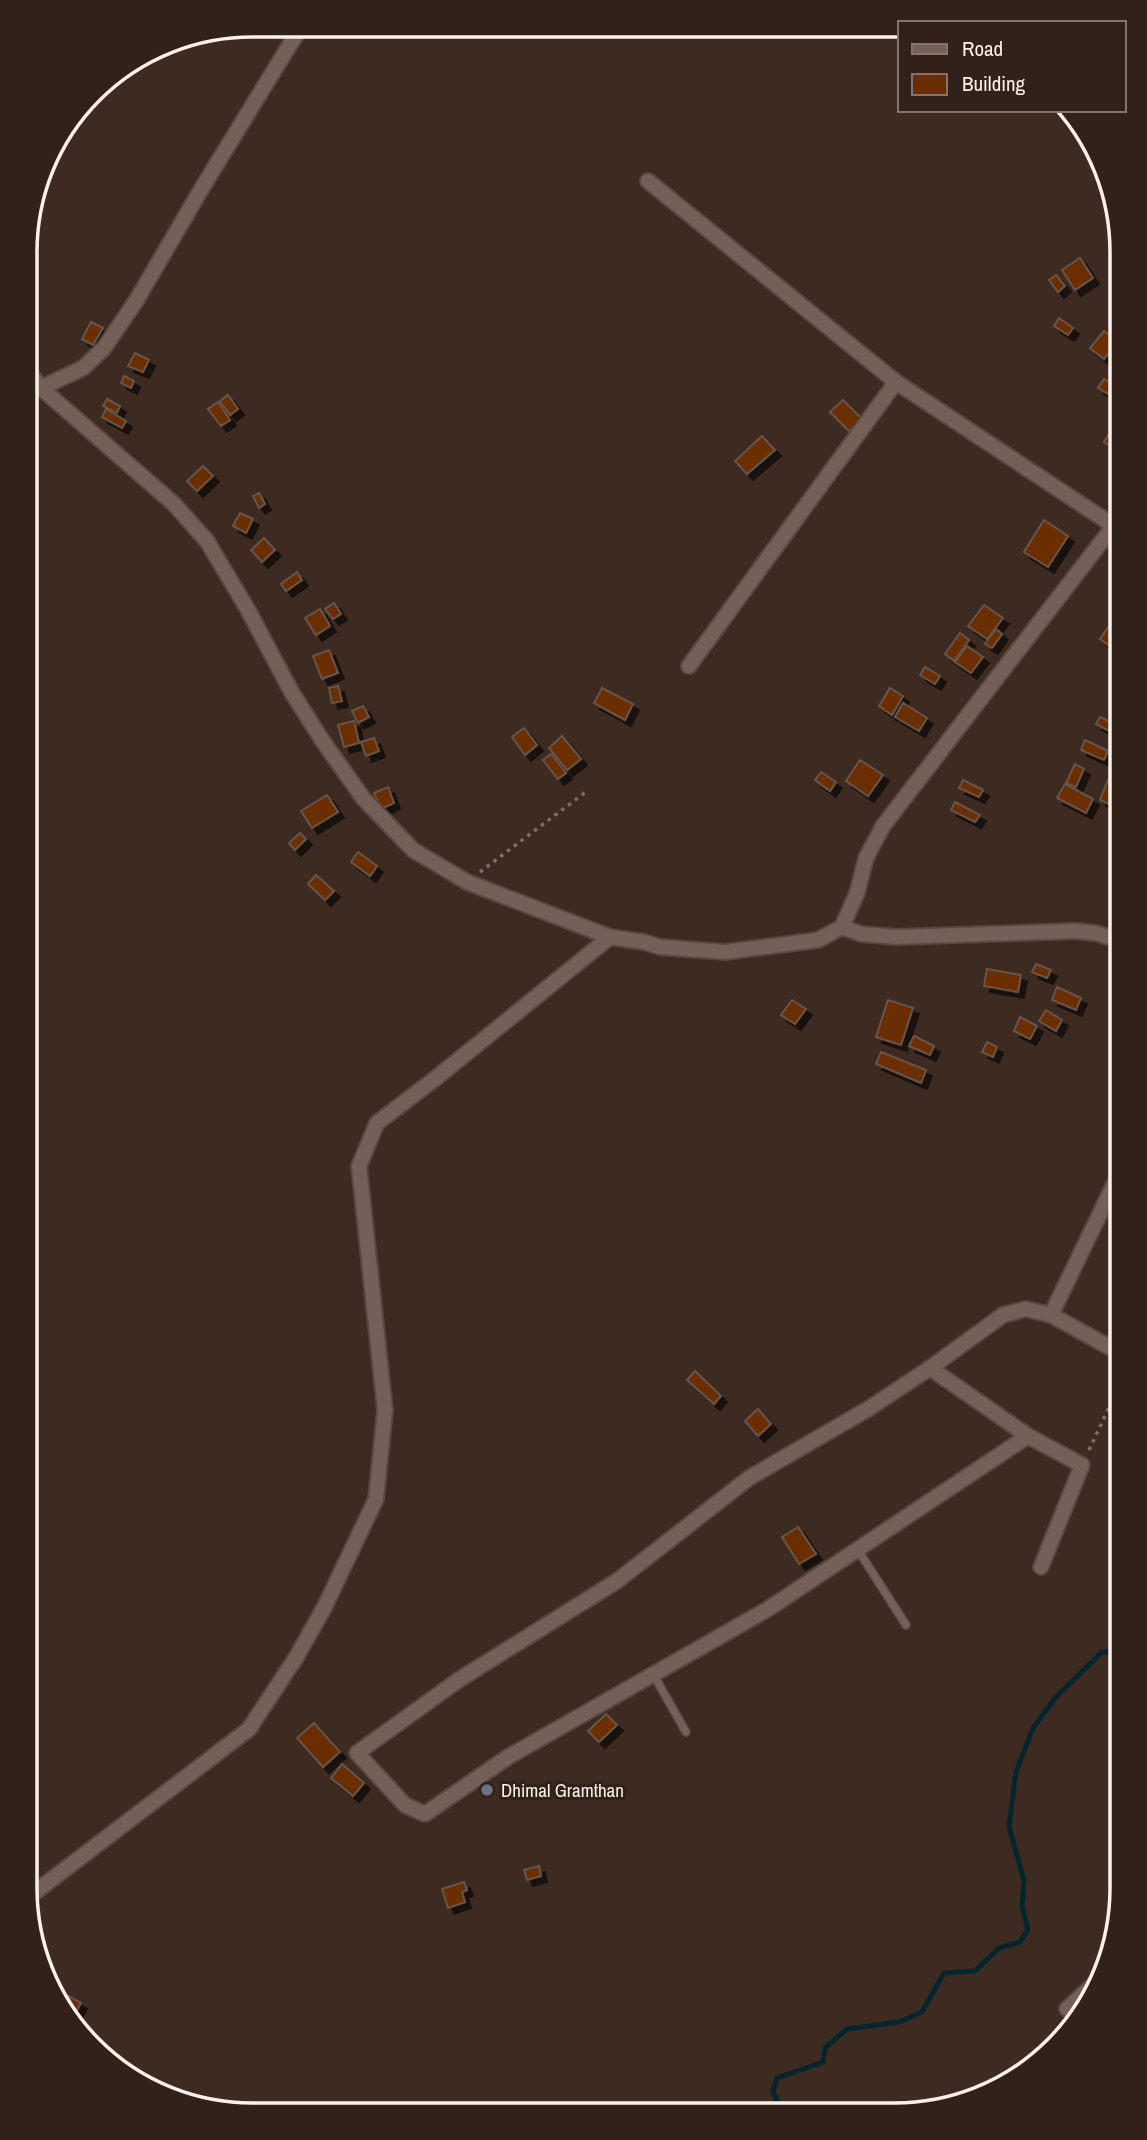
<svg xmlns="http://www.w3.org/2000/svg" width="1147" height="2140" font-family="'Archivo Narrow',sans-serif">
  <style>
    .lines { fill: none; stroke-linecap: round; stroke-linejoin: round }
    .stream { stroke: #04252d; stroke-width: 5 }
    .building { fill: #6a2d02; stroke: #68544a; stroke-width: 2; filter: url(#shadow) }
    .lane-casing { stroke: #574841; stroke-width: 10 }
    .street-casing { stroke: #574841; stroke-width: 18 }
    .path { stroke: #7e6e66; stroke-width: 3.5; stroke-dasharray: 3.5 5; stroke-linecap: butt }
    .lane { stroke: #746056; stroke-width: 7 }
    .street { stroke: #746056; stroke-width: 14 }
    .worship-dot { fill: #6b7280; stroke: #322119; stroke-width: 2.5 }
    .labels { text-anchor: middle; stroke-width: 6; stroke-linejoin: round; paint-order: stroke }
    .poi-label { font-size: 19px; fill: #fcf0ea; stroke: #322119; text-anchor: start }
    .rim { fill: none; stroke: #fcf0ea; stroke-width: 3.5 }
  </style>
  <defs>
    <filter id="shadow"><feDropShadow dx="6" dy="6" stdDeviation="0" flood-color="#0009"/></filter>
  </defs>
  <rect width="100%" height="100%" fill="#3d2b22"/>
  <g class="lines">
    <path class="stream" d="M731,2115L735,2111L772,2106L777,2100L773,2092L777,2078L823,2062L825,2048L847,2029L899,2022L922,2012L944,1973L975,1971L999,1948L1020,1942L1028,1930L1022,1906L1024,1881L1009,1826L1016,1772L1033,1728L1056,1697L1102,1652H1122"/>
  </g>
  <g class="building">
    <path d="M1080,258L1093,278L1075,290L1062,270Z"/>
    <path d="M1056,275L1065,286L1058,292L1049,280Z"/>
    <path d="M1059,318L1073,328L1068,335L1054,326Z"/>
    <path d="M91,322L103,328L93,345L82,339Z"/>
    <path d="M1104,331L1118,342L1104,359L1090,348Z"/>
    <path d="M135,353L149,360L143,372L128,366Z"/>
    <path d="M124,376L134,381L131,388L121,383Z"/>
    <path d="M1104,379L1122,390V402L1098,388Z"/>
    <path d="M228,395L238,409L230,415L220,401Z"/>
    <path d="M107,399L120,406L117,413L103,406Z"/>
    <path d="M843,400L862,419L849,431L830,412Z"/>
    <path d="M218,402L230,420L221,426L208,409Z"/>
    <path d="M106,409L126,421L122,428L102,417Z"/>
    <path d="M1115,423L1122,428V454L1104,442Z"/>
    <path d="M762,436L775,450L747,474L735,461Z"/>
    <path d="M203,466L213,476L197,491L187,481Z"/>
    <path d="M259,493L265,504L259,508L253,496Z"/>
    <path d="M240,513L253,519L246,533L233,526Z"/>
    <path d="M1044,520L1068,536L1048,567L1024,552Z"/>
    <path d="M264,538L275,550L262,562L251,550Z"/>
    <path d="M1118,567L1122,570V586L1110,578Z"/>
    <path d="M297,572L302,580L286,591L281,584Z"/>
    <path d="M334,603L341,614L333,619L325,609Z"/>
    <path d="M984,605L1003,618L987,639L968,626Z"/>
    <path d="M320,609L330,626L316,635L305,618Z"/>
    <path d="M1111,623L1122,631V655L1100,639Z"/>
    <path d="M996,629L1002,634L992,648L985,644Z"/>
    <path d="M960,633L969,640L954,661L945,654Z"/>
    <path d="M967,646L983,657L971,673L955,662Z"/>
    <path d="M329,650L338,673L322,679L313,656Z"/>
    <path d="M925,667L940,676L935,684L920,675Z"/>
    <path d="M338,686L342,701L332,703L329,688Z"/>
    <path d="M602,688L633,704L625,720L594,703Z"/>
    <path d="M890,688L903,696L892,715L879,706Z"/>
    <path d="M903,703L927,718L919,731L895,717Z"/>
    <path d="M363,706L369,717L358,723L352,711Z"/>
    <path d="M1100,717L1119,726L1115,734L1096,724Z"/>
    <path d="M354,721L359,743L344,747L338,725Z"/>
    <path d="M524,728L537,745L525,755L512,737Z"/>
    <path d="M562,736L581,759L567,770L549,748Z"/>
    <path d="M374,738L379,751L366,756L361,742Z"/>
    <path d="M1085,740L1108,751L1104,760L1081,750Z"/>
    <path d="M551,754L566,773L558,779L543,760Z"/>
    <path d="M860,760L883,775L868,796L846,781Z"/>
    <path d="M1075,764L1084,769L1076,787L1066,783Z"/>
    <path d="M821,772L836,782L830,791L815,780Z"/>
    <path d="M963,780L983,790L979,797L959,788Z"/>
    <path d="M1108,780L1118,785L1109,804L1100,800Z"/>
    <path d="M1065,784L1093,799L1086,813L1057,798Z"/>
    <path d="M388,787L394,803L381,809L374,793Z"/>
    <path d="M327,795L338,812L312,828L301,811Z"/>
    <path d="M955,802L980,815L975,822L951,810Z"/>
    <path d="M300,833L306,839L295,850L289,843Z"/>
    <path d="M358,852L377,866L370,876L351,862Z"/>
    <path d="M316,875L334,891L325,900L308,884Z"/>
    <path d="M1036,964L1051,970L1047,978L1032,972Z"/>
    <path d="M987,969L1021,975L1018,992L984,986Z"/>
    <path d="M1057,987L1081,998L1076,1010L1052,1000Z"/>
    <path d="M792,1000L806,1009L795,1024L781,1015Z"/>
    <path d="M888,1000L913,1008L901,1045L876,1037Z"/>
    <path d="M1046,1010L1062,1020L1056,1031L1039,1021Z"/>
    <path d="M1020,1017L1037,1026L1030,1039L1014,1031Z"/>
    <path d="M914,1036L934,1046L930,1055L909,1046Z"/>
    <path d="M987,1042L997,1047L993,1057L982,1052Z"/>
    <path d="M881,1052L926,1070L921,1083L876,1064Z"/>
    <path d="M695,1371L721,1396L714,1404L687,1380Z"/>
    <path d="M758,1409L771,1424L758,1436L745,1421Z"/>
    <path d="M798,1527L816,1554L799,1564L782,1537Z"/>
    <path d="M606,1714L617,1725L599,1742L588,1731Z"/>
    <path d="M314,1723L340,1752L323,1767L297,1738Z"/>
    <path d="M342,1764L364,1783L353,1796L331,1778Z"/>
    <path d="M539,1866L541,1876L527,1880L524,1870Z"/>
    <path d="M464,1882L467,1890L462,1892L465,1902L448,1908L442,1889Z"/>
    <path d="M54,1988L81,2003L74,2016H73Z"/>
  </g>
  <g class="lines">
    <defs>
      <g id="lane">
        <path d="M858,1550L906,1625"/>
        <path d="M653,1674L686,1732"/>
      </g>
      <g id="street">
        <path d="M648,181L896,382L1114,526"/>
        <path d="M26,368L41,388L174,504L207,541L248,610L291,691L322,740L363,798L413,850L467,882L610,937L644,942L660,947L725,952L818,940L842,927L857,893L866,858L883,826L1122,515"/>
        <path d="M26,395L83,368L104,348L136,301L202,188L302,25"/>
        <path d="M689,666L896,382"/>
        <path d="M842,927L861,934L897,937L1076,931L1095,933L1122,941"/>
        <path d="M1051,1315L1122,1168"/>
        <path d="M930,1368L1028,1436"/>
        <path d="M1041,1567L1082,1465L1028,1436L768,1609L508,1757L425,1814L405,1805L357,1753L460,1679L617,1581L749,1478L868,1409L930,1368L1003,1315L1026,1309L1051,1315L1122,1354"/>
        <path d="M26,1899L249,1729L297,1656L325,1606L376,1499L385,1410L359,1166L377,1123L436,1078L610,937"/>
        <path d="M1067,2009L1103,1976"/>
      </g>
    </defs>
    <use href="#lane" class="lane-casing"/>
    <use href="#street" class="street-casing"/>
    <g class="path">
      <path d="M480,872L587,791"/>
      <path d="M1089,1450L1122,1380"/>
    </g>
    <use href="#lane" class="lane"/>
    <use href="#street" class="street"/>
  </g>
  <circle class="worship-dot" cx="487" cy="1790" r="7"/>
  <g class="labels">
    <g class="poi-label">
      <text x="501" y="1797">Dhimal Gramthan</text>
    </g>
  </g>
  <path d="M0 0H1147V2140H0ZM252 37H895A215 215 0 0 1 1110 252V1888A215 215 0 0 1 895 2103H252A215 215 0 0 1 37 1888V252A215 215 0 0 1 252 37Z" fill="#322119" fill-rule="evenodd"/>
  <path class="rim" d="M252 37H895A215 215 0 0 1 1110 252V1888A215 215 0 0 1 895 2103H252A215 215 0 0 1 37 1888V252A215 215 0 0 1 252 37Z"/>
  <rect x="898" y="21" width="228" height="91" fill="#322119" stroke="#83746d" stroke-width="2"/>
  <rect x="912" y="44" width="35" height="10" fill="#746056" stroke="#83746d" stroke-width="2"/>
  <text x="962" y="56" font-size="21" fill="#fcf0ea">Road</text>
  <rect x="912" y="74" width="35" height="21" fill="#6a2d02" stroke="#83746d" stroke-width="2"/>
  <text x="962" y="91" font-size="21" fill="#fcf0ea">Building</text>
</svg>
